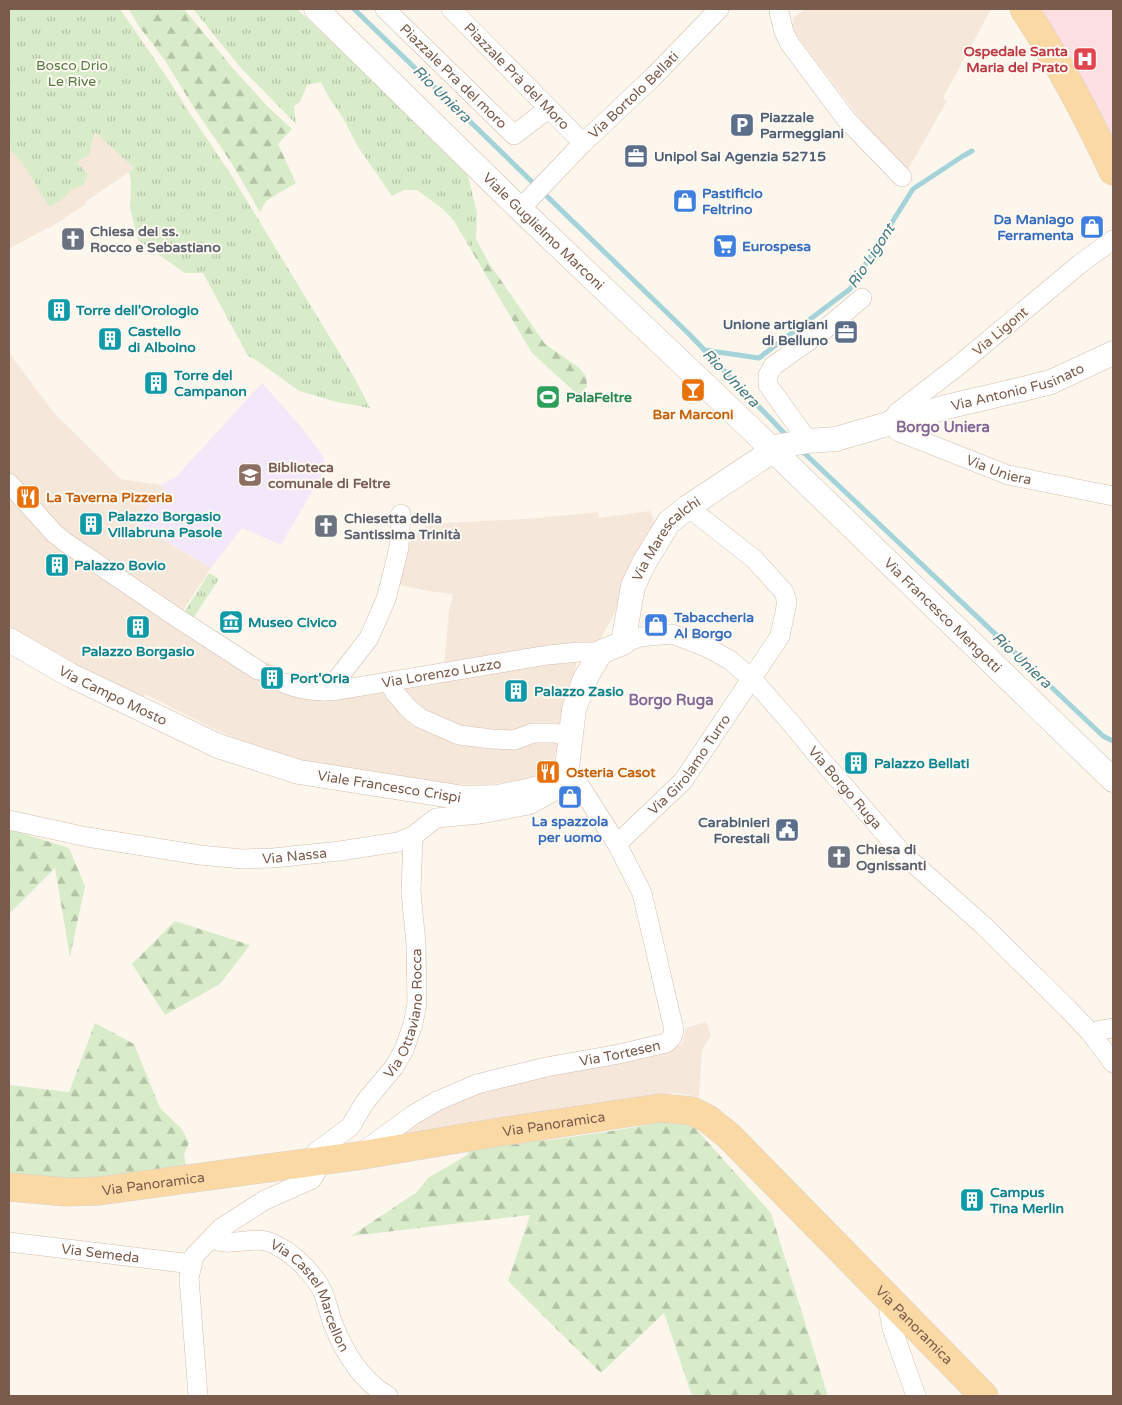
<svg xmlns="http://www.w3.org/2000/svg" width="1122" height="1405" font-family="'Varela Round',sans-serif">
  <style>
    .residential { fill: #f5e8da }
    .education { fill: #f3e8fa }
    .medical { fill: #fbdfe3 }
    .grass { fill: url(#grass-tufts) }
    .forest { fill: url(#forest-firs) }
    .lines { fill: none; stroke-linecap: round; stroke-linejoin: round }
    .stream { stroke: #a5d3da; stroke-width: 5 }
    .minor-tunnel { stroke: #dcd0c4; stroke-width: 19; stroke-dasharray: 19 9; stroke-linecap: butt }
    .minor-casing { stroke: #d1beb0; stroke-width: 20 }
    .tertiary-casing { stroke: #d1beb0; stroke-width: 25 }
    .primary-casing { stroke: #dad1cd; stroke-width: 29 }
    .minor { stroke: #fff; stroke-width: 19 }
    .tertiary { stroke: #fff; stroke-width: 24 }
    .primary { stroke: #fbd9a5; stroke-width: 28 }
    .labels { text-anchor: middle; stroke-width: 4; stroke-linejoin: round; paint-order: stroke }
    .health-label { font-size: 14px; font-weight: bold; fill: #be3a42; stroke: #fffaf3; text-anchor: end }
    .park-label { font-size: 14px; fill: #537a41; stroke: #fffaf3 }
    .street-label { font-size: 14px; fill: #7a5c4d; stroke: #fffaf3 }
    .service-label { font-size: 14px; font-weight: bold; fill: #4e5e75; stroke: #fffaf3; text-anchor: start }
    .shop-label { font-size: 14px; font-weight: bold; fill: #366cbe; stroke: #fffaf3; text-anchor: start }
    .worship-label { font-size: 14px; font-weight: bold; fill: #5b616d; stroke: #fffaf3; text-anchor: start }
    .culture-label { font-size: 14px; font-weight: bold; fill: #0d838f; stroke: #fffaf3; text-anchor: start }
    .leisure-label { font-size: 14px; font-weight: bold; fill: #27864d; stroke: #fffaf3; text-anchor: start }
    .food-label { font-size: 14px; font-weight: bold; fill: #c56008; stroke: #fffaf3; text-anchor: start }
    .education-label { font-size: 14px; font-weight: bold; fill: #785e54; stroke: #fffaf3; text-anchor: start }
    .water-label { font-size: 15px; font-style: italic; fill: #437c86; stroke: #fffaf3 }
    .neighbourhood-label { font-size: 15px; font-weight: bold; fill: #846695; stroke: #fffaf3 }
  </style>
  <defs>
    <pattern id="grass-tufts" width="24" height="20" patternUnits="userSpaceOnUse" patternTransform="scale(1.25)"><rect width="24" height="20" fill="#d8ecc9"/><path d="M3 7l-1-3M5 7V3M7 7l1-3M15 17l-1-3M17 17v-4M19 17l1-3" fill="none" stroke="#b4c2a5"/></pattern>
    <pattern id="forest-firs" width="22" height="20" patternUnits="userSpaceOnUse" patternTransform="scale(1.25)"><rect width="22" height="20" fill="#d8ecc9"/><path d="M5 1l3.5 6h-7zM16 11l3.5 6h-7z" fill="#b4c2a5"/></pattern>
  </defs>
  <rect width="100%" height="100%" fill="#fdf6ec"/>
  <g class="residential">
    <path d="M9,9L135,168L85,202L86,204L48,229L47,228L9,249Z"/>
    <path d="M805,9H991L943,98L947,101L907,171L872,134L793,31V18Z"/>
    <path d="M9,353L54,413L121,479L161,485L164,489L135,523L211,568L176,621L265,665L268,661L287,676L280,687L384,688L419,720L559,741L550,776L484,785L446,784L381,773L346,769L293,758L243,742L212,728L145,694L140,706L9,635Z"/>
    <path d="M650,511L656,524L626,583L613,616L598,644L444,664L449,612L453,594L429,591L394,584L408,544L425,527L443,523L526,519L598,512L599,518Z"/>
    <path d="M577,660L565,723L538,726L514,735H469L405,702L403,685L454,676Z"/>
    <path d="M706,1022L711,1035L702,1050L699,1097L675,1093L575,1111L388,1139L415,1118L480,1088L682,1044L686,1028Z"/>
  </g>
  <path class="education" d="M262,383L303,429L324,458L323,473L281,545L242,528L211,568L135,522L164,490L161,485L176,477Z"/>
  <path class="medical" d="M1028,9H1113V160Z"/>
  <g class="grass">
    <path d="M9,9H120L168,79L187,109L230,173L354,377L370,408L337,402L299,391L256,360L248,356L203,273H185L138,240L130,208L131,181L129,172L134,168L95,132L92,141L89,155L77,162L88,175L83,185L72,189L64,198L50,207C36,189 28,164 10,150H9Z"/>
    <path d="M193,9H297L467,171L477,213L476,239L470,248L454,221L443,209L417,190H404L392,196L358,147L343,118L328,96L321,82L307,85L300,102L294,106L296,124L240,67Z"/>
    <path d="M209,573L219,579L192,620L183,614Z"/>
  </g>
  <g class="forest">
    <path d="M129,9H184L231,66L267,106L292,129L278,144L296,183L266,201L260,212L231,162L196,111L164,59L138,25Z"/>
    <path d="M476,239L489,263L545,344L578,367L586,376L587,386L583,392L577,394L532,353L470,248Z"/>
    <path d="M9,829L69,848L85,886L70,957L55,868L9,914Z"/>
    <path d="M175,921L250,945L220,984L165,1015L132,964Z"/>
    <path d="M95,1023L134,1044L160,1108L182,1129L189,1143L184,1154L186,1167L155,1172L72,1180L9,1177V1085L69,1092Z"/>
    <path d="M688,1120L771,1213L828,1396H692L664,1313L601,1373L508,1281L530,1215L351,1236L417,1192L428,1178L467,1155L469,1151L497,1145L550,1140L605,1132L642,1126L653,1122Z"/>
  </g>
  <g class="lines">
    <g class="stream">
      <path d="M354,9L690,335L788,437"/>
      <path d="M704,350L759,358L850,289L913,189L963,156L972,151"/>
      <path d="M801,450L1103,736L1113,741"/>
    </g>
    <path class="minor-tunnel" d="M258,670L284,683"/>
    <defs>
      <g id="minor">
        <path id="s1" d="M385,9L514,135L548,109"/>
        <path id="s2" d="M451,9L583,143"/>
        <path d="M779,12L784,32L790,44L846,119L902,177"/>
        <path id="s3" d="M520,209L583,143L652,78L719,9"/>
        <path id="s4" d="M1113,240L1081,263L959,365L898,412L893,418L891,424L894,428L899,432L1008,475L1113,496"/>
        <path d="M808,441L768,385V375L773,366L824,330L862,298"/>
        <path d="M9,483L54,533L65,542L179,619L258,670"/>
        <path id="s5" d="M623,643L640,637L672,634L708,648L730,660L755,682L790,722L818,756L903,854L984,926L1068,1009L1090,1032L1113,1063"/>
        <path d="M389,682L395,693L410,710L420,718L459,735L491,739L514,740L533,733H554L570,736"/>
        <path id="s6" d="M284,683C300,690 315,691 333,691L548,655L579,652H601"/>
        <path d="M323,691L338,678L369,638L386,599L395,564L399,547L401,514"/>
        <path id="s7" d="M9,820L87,837L200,855L242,859L273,858L340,851L398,842L413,836L436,818L480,814L529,805L562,787"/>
        <path id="s8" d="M617,844L683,781L780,636L787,602L784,592L754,559L688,507"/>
        <path d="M1090,1032L1113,1028"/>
        <path id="s9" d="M361,1153L413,1115L437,1101L477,1084L546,1067L619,1054L666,1043L672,1037L674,1030L642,893L617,844L580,786L567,772"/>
        <path id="s10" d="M211,1239C233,1248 256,1234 274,1244C292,1253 308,1268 319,1285C326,1295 328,1310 332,1321C343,1350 360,1380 388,1396"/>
        <path id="s11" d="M9,1242L192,1264"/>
        <path d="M891,1301L889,1312L892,1328L916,1396"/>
        <path id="s12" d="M198,1396L189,1278L194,1256L221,1228L265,1200L312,1179C319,1170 319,1162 317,1151L350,1127L365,1102L394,1067L404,1050L413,1024L417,1003L416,944L411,892L413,836"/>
      </g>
      <g id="tertiary">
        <path id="s13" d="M316,9L520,209L746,424L1113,780"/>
        <path id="s14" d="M9,640L70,675L218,746L299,772L464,798L497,797L527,791L556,783L563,780L566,776L574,709L585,679L601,652L623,643L633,586L644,563L669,522L688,507L780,446L808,441L836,439L946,407L1019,390L1051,382L1113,353"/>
      </g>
      <g id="primary">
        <path d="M1024,9C1058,61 1087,115 1113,171"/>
        <path id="s15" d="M9,1187L66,1192L99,1191L357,1156L493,1133L660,1108L692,1111L708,1119L729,1136L984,1396"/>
      </g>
    </defs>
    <use href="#minor" class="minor-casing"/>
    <use href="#tertiary" class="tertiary-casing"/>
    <use href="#primary" class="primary-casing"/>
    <use href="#minor" class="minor"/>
    <use href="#tertiary" class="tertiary"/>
    <use href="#primary" class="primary"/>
  </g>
  <defs>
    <symbol id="hospital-square" viewBox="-11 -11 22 22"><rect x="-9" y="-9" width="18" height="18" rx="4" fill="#e0444e" stroke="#fffaf3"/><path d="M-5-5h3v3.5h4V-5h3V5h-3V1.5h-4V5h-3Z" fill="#fff"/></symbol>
    <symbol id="parking-square" viewBox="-11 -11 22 22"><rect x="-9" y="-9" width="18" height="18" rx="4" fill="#5c6f8a" stroke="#fffaf3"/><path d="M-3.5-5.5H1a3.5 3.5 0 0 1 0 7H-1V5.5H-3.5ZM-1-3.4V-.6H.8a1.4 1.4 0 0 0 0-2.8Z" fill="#fff"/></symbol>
    <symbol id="office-square" viewBox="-11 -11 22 22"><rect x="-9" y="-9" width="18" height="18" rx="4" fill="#5c6f8a" stroke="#fffaf3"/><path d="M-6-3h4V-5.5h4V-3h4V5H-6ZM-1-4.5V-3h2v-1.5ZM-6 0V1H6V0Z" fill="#fff"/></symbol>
    <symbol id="shop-square" viewBox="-11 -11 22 22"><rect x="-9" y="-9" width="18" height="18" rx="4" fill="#3f7fe0" stroke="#fffaf3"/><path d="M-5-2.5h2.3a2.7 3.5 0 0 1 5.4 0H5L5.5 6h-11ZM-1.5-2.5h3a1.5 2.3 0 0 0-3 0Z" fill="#fff"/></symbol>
    <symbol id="church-square" viewBox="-11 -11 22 22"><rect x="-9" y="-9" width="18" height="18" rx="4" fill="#6b7280" stroke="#fffaf3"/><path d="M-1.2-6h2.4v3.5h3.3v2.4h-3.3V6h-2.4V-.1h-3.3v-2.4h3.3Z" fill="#fff"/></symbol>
    <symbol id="supermarket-square" viewBox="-11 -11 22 22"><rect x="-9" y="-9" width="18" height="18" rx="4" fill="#3f7fe0" stroke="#fffaf3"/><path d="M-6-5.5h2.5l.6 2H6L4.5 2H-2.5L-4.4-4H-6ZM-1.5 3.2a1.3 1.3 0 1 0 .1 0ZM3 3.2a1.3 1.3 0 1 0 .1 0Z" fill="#fff"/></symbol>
    <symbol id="building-square" viewBox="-11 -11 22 22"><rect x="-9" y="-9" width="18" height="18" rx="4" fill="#0f9aa8" stroke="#fffaf3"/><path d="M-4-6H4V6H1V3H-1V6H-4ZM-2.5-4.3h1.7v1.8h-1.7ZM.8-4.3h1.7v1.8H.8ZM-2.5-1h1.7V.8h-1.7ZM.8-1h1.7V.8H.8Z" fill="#fff"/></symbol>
    <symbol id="bar-square" viewBox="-11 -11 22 22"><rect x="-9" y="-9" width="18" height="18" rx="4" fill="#e8710a" stroke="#fffaf3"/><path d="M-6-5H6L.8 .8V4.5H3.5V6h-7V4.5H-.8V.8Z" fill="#fff"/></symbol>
    <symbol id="stadium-square" viewBox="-11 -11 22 22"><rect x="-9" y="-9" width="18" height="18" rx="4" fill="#2e9e5b" stroke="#fffaf3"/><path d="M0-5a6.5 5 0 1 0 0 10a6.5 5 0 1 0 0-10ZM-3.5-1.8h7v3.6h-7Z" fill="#fff"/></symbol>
    <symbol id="school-square" viewBox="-11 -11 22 22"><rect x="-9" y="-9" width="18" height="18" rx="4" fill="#8d6e63" stroke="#fffaf3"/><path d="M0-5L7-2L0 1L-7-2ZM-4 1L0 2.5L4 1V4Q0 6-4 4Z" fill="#fff"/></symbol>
    <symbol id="restaurant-square" viewBox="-11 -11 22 22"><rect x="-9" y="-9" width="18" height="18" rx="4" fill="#e8710a" stroke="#fffaf3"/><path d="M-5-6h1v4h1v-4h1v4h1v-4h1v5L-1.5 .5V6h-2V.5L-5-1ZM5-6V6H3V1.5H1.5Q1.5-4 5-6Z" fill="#fff"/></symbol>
    <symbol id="museum-square" viewBox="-11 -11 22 22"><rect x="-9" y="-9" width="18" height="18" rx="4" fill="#0f9aa8" stroke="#fffaf3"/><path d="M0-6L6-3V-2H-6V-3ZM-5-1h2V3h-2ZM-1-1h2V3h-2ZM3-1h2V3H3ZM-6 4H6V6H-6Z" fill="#fff"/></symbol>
    <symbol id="civic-square" viewBox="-11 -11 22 22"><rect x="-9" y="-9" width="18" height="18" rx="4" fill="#5c6f8a" stroke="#fffaf3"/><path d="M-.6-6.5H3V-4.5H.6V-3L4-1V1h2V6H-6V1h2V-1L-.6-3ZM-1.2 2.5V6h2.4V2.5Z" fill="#fff"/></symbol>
  </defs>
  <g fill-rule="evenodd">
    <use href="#hospital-square" x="1071" y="45" width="28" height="28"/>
    <use href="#parking-square" x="728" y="111" width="28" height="28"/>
    <use href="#office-square" x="622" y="142" width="28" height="28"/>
    <use href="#shop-square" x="671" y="187" width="28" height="28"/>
    <use href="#shop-square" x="1078" y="213" width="28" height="28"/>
    <use href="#church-square" x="59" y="225" width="28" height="28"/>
    <use href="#supermarket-square" x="711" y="232" width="28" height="28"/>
    <use href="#building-square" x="45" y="296" width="28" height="28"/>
    <use href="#office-square" x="832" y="318" width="28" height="28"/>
    <use href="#building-square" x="96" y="325" width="28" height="28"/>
    <use href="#building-square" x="142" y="369" width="28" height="28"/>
    <use href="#bar-square" x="679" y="376" width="28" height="28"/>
    <use href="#stadium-square" x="534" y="383" width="28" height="28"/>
    <use href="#school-square" x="236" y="461" width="28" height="28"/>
    <use href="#restaurant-square" x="14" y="483" width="28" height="28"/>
    <use href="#building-square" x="77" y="510" width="28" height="28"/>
    <use href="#church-square" x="312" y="512" width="28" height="28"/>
    <use href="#building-square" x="43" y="551" width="28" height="28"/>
    <use href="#museum-square" x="217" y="608" width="28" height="28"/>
    <use href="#shop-square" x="642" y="611" width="28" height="28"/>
    <use href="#building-square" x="124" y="613" width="28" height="28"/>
    <use href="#building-square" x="258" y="664" width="28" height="28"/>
    <use href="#building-square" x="502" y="677" width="28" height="28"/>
    <use href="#building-square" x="842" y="749" width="28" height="28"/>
    <use href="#restaurant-square" x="534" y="758" width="28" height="28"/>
    <use href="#shop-square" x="556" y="783" width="28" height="28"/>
    <use href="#civic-square" x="773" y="816" width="28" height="28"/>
    <use href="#church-square" x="825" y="843" width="28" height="28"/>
    <use href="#building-square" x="958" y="1186" width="28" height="28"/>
  </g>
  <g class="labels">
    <g class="health-label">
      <text x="1068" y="56">Ospedale Santa<tspan x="1068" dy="16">Maria del Prato</tspan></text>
    </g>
    <g class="park-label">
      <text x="72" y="70">Bosco Drio<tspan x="72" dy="16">Le Rive</tspan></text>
    </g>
    <g class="street-label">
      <text dy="5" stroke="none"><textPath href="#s1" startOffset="96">Piazzale Pra del moro</textPath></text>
      <text dy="5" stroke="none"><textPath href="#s2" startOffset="94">Piazzale Prà del Moro</textPath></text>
      <text dy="5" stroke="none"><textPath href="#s3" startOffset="161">Via Bortolo Bellati</textPath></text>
      <text dy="5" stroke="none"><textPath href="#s13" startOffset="318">Viale Guglielmo Marconi</textPath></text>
      <text transform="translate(1000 331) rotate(-40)" y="5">Via Ligont</text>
      <text dy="5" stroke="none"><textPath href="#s14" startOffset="1259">Via Antonio Fusinato</textPath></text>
      <text dy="5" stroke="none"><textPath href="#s4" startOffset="408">Via Uniera</textPath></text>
      <text dy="5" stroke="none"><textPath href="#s14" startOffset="864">Via Marescalchi</textPath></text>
      <text dy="5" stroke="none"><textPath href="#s13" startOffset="872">Via Francesco Mengotti</textPath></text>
      <text dy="5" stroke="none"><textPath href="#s6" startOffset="160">Via Lorenzo Luzzo</textPath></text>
      <text dy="5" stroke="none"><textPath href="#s14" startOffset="118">Via Campo Mosto</textPath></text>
      <text dy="5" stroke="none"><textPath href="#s8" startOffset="108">Via Girolamo Turro</textPath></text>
      <text dy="5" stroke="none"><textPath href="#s14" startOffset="411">Viale Francesco Crispi</textPath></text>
      <text dy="5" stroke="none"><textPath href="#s5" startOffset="286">Via Borgo Ruga</textPath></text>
      <text dy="5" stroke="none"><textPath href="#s7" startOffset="289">Via Nassa</textPath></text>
      <text dy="5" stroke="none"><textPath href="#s12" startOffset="484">Via Ottaviano Rocca</textPath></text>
      <text dy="5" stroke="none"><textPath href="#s9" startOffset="282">Via Tortesen</textPath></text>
      <text dy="5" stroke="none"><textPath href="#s15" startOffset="550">Via Panoramica</textPath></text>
      <text dy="5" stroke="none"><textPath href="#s15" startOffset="145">Via Panoramica</textPath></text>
      <text dy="5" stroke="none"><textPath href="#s11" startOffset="92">Via Semeda</textPath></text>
      <text dy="5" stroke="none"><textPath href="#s10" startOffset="129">Via Castel Marcellon</textPath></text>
      <text dy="5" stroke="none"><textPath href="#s15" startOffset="999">Via Panoramica</textPath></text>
    </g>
    <g class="service-label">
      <text x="760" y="122">Piazzale<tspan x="760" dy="16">Parmeggiani</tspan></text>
      <text x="654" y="161">Unipol Sai Agenzia 52715</text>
      <text x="828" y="329" text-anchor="end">Unione artigiani<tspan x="828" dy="16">di Belluno</tspan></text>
      <text x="770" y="827" text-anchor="end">Carabinieri<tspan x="770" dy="16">Forestali</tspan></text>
    </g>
    <g class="shop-label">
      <text x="702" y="198">Pastificio<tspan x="702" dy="16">Feltrino</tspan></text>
      <text x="1074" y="224" text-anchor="end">Da Maniago<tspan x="1074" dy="16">Ferramenta</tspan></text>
      <text x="742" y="251">Eurospesa</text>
      <text x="674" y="622">Tabaccheria<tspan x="674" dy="16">Al Borgo</tspan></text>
      <text x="570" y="826" text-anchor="middle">La spazzola<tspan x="570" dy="16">per uomo</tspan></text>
    </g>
    <g class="worship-label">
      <text x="90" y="236">Chiesa dei ss.<tspan x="90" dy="16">Rocco e Sebastiano</tspan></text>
      <text x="344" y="523">Chiesetta della<tspan x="344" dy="16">Santissima Trinità</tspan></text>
      <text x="856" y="854">Chiesa di<tspan x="856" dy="16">Ognissanti</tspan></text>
    </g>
    <g class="culture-label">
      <text x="76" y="315">Torre dell'Orologio</text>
      <text x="128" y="336">Castello<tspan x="128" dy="16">di Alboino</tspan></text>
      <text x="174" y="380">Torre del<tspan x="174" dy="16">Campanon</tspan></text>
      <text x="108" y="521">Palazzo Borgasio<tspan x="108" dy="16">Villabruna Pasole</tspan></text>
      <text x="74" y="570">Palazzo Bovio</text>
      <text x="248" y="627">Museo Civico</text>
      <text x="138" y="656" text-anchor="middle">Palazzo Borgasio</text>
      <text x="290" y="683">Port'Oria</text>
      <text x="534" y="696">Palazzo Zasio</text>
      <text x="874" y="768">Palazzo Bellati</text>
      <text x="990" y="1197">Campus<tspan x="990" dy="16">Tina Merlin</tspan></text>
    </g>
    <g class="leisure-label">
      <text x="566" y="402">PalaFeltre</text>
    </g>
    <g class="food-label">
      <text x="693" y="419" text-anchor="middle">Bar Marconi</text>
      <text x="46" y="502">La Taverna Pizzeria</text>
      <text x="566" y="777">Osteria Casot</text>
    </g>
    <g class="education-label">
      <text x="268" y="472">Biblioteca<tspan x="268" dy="16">comunale di Feltre</tspan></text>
    </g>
    <g class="water-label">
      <text transform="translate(442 94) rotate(44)" y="5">Rio Uniera</text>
      <text transform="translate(871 256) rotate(-57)" y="5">Rio Ligont</text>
      <text transform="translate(731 378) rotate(46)" y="5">Rio Uniera</text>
      <text transform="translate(1022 660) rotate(43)" y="5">Rio Uniera</text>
    </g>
    <g class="neighbourhood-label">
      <text x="943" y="432">Borgo Uniera</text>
      <text x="671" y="705">Borgo Ruga</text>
    </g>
  </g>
  <rect width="1122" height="1405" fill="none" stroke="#7a5c4d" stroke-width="20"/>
</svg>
